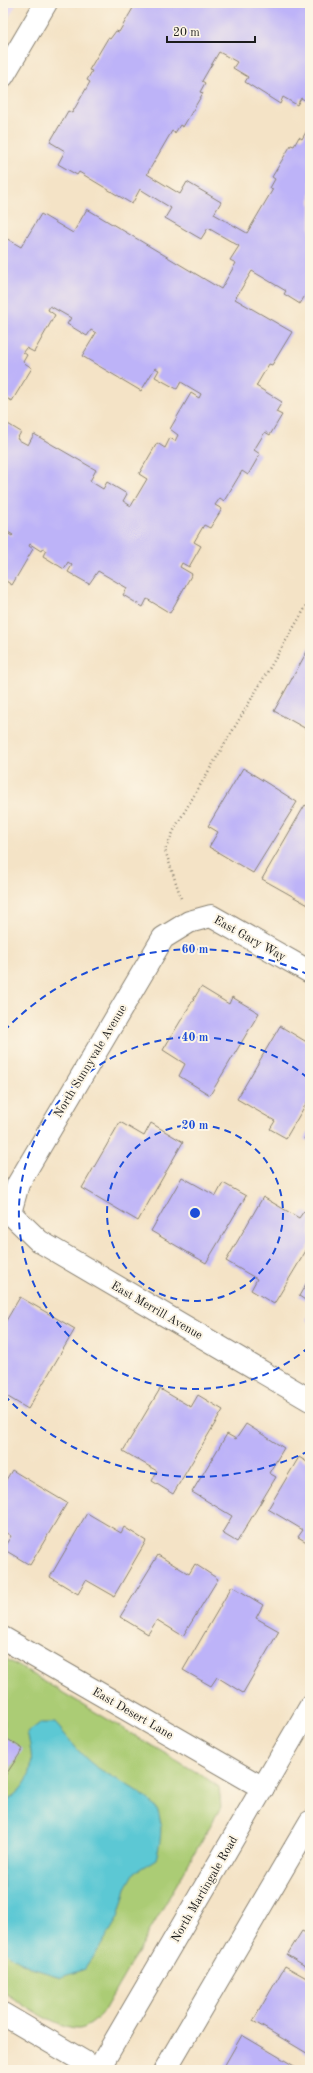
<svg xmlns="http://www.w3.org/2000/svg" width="313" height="2073" font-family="'Old Standard TT',serif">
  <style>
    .built { fill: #e1d4f3 }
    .green { fill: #abcc74; stroke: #647448 }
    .water { fill: #5cc8d4; stroke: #3c7278 }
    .building { fill: #bdb3f8 }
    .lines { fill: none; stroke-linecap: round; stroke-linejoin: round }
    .minor-casing { stroke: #888071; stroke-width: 24 }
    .path { stroke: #888071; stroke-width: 2.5; stroke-dasharray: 1 3; stroke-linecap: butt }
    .minor { stroke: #fff; stroke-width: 22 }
    .ring { fill: none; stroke: #1d4ed8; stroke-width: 2; stroke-dasharray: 7 5 }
    .labels { text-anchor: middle; stroke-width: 4; stroke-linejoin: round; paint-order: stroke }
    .street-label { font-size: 12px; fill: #1c1c1c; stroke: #fcf5e5 }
    .centre { fill: #1d4ed8; stroke: #fcf5e5; stroke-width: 2 }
    .ring-label { font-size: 12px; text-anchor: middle; font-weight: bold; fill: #1d4ed8; stroke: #fcf5e5; stroke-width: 4; stroke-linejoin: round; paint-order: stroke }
  </style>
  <rect width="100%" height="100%" fill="#fcf5e5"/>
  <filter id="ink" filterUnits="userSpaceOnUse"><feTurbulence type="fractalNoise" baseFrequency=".025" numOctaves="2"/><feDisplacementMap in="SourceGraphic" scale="8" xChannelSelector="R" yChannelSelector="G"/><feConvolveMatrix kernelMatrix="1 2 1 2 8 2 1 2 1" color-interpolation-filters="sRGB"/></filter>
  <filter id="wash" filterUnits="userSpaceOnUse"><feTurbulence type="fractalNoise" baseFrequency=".012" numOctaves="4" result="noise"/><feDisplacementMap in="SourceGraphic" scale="16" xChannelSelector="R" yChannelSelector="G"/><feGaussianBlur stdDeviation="0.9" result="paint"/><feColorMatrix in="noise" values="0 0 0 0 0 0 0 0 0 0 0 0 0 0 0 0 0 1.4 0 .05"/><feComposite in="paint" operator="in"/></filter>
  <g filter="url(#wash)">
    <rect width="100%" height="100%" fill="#f4e3c6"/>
    <path class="built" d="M3,3H17L3,28Z"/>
    <path class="green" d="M3,1657L203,1776L219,1787L221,1807L102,2014C96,2020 88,2028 79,2029C57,2030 22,2003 3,1992Z"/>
    <path class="water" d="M40,1723H55C67,1736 77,1751 90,1762C107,1777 147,1791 157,1810C164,1823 160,1846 156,1859L135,1872L126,1888L118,1918L99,1949L85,1969L61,1977L34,1969L13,1958L3,1948V1803C33,1784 36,1766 27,1733Z"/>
    <g id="blocks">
      <g class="building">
        <path d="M136,3H310V103L301,98L297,105L283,97L280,104L245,82L248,77L233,68L237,62L219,52L202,81L205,83L200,92L203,93L183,127L180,125L175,133L172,131L147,174L180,194L187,182L221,202L214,214L247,233L273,189L270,188L275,179L272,177L291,145L294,146L299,137L302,139L310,125V294L307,292L300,304L284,294L286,291L252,271L235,299L292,332L272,365L269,364L256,386L282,402L276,412L282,415L270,435L265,432L254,450L260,454L248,475L242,471L224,501L220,498L215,505L222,509L210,528L204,525L194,542L201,546L189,567L182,563L180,567L192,574L170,613L147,599L143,607L123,595L127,588L98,571L89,584L68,572L72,565L68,562L64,569L43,556L46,550L43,548L41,551L30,544L29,546L33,549L12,585L3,579V531L12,536L13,535L3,529V421L21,432L17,439L28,445L34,434L96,470L90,481L103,489L107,482L127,494L123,501L131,506L147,479L139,474L157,443L165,448L170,438L175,441L178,435L170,429L191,393L199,398L201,394L181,382L177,389L155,377L159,370L155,368L141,391L82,356L96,333L91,330L87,336L67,324L71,318L50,306L48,310L55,315L34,352L26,348L23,352L27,355L23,362L32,368L12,401L4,397L3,399L4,237L21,247L41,214L73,233L87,209L221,289L236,263L230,260L239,246L208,228L201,239L165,218L171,208L140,189L132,204L79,172L77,175L58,164L65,151L50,142L68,111L72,113L90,82L87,80L92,71L89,70L108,38L110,39L116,31L119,32Z"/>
        <path d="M310,646V731L274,711Z"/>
        <path d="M243,768L297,802L253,873L209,847L218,832L208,826Z"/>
        <path d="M305,805L310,808V906L262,879Z"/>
        <path d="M201,987L229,1004L232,997L259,1013L210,1095L179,1076L185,1064L163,1050Z"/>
        <path d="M280,1026L310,1044V1097L286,1138L270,1129L275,1121L237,1099Z"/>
        <path d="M120,1122L144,1136L151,1123L183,1142L138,1221L82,1188Z"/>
        <path d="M310,1129V1142L304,1139Z"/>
        <path d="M182,1177L216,1196L223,1183L246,1196L206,1263L151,1231Z"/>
        <path d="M263,1197L299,1218L304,1211L310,1214V1244L274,1304L251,1290L257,1279L226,1261Z"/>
        <path d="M310,1277V1303L299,1296Z"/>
        <path d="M20,1297L75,1329L28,1409L3,1394V1326Z"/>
        <path d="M310,1312V1323L305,1320Z"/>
        <path d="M160,1389L191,1407L198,1395L223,1410L173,1494L152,1481L157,1471L123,1451Z"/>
        <path d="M246,1424L284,1448L269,1473L276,1477L237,1542L222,1533L232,1516L192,1492L227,1434L236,1439Z"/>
        <path d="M299,1457L310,1464V1544L298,1537L303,1530L268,1509Z"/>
        <path d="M12,1470L67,1503L30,1565L3,1549L11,1536L3,1531V1485Z"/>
        <path d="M87,1513L121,1533L124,1527L146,1541L114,1596L86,1580L78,1594L50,1577Z"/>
        <path d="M158,1555L189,1574L195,1564L218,1579L183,1636L157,1620L148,1634L120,1617Z"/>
        <path d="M232,1586L263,1605L256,1618L279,1631L243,1693L217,1677L211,1686L183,1670Z"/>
        <path d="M3,1736L23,1749L3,1779Z"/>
        <path d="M302,1931L310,1935V1969L287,1955Z"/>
        <path d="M285,1966L310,1980V2055L253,2021Z"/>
        <path d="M242,2035L301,2070H222Z"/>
      </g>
    </g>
  </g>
  <g filter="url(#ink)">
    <use href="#blocks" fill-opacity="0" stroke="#888071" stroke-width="1"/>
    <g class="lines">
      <defs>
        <g id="minor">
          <path d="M3,76L46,3"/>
          <path d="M310,972L211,916L189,922L163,938L18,1184L10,1213L39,1241L310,1400"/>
          <path d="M3,1638L263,1788"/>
          <path d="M3,2014L98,2070"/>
          <path d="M98,2070L310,1707"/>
          <path d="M165,2070L310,1822"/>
        </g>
      </defs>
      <use href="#minor" class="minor-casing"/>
      <path class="path" d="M181,898L165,850L176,826L310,600"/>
      <use href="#minor" class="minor"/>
    </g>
  </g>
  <g class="ring">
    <circle cx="195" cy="1213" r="88"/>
    <path d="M309 1347A176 176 0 1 1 309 1079"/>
    <path d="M309 1451A264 264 0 0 1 4 1395M4 1031A264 264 0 0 1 309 975"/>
  </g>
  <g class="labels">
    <g class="street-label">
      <text transform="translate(250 938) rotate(29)" y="4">East Gary Way</text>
      <text transform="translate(90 1061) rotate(-59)" y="4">North Sunnyvale Avenue</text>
      <text transform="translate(157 1310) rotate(30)" y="4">East Merrill Avenue</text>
      <text transform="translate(133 1713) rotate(30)" y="4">East Desert Lane</text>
      <text transform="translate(204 1889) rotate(-60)" y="4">North Martingale Road</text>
    </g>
  </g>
  <circle cx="195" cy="1213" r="6" class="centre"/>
  <g class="ring-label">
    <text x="195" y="953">60 m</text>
    <text x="195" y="1041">40 m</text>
    <text x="195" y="1129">20 m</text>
  </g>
  <rect width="313" height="2073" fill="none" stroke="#fcf5e5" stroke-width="16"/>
  <path d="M167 36v6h88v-6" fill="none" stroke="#1c1c1c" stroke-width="2"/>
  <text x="173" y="36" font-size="12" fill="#1c1c1c" stroke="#fcf5e5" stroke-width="3" paint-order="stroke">20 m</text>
</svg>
